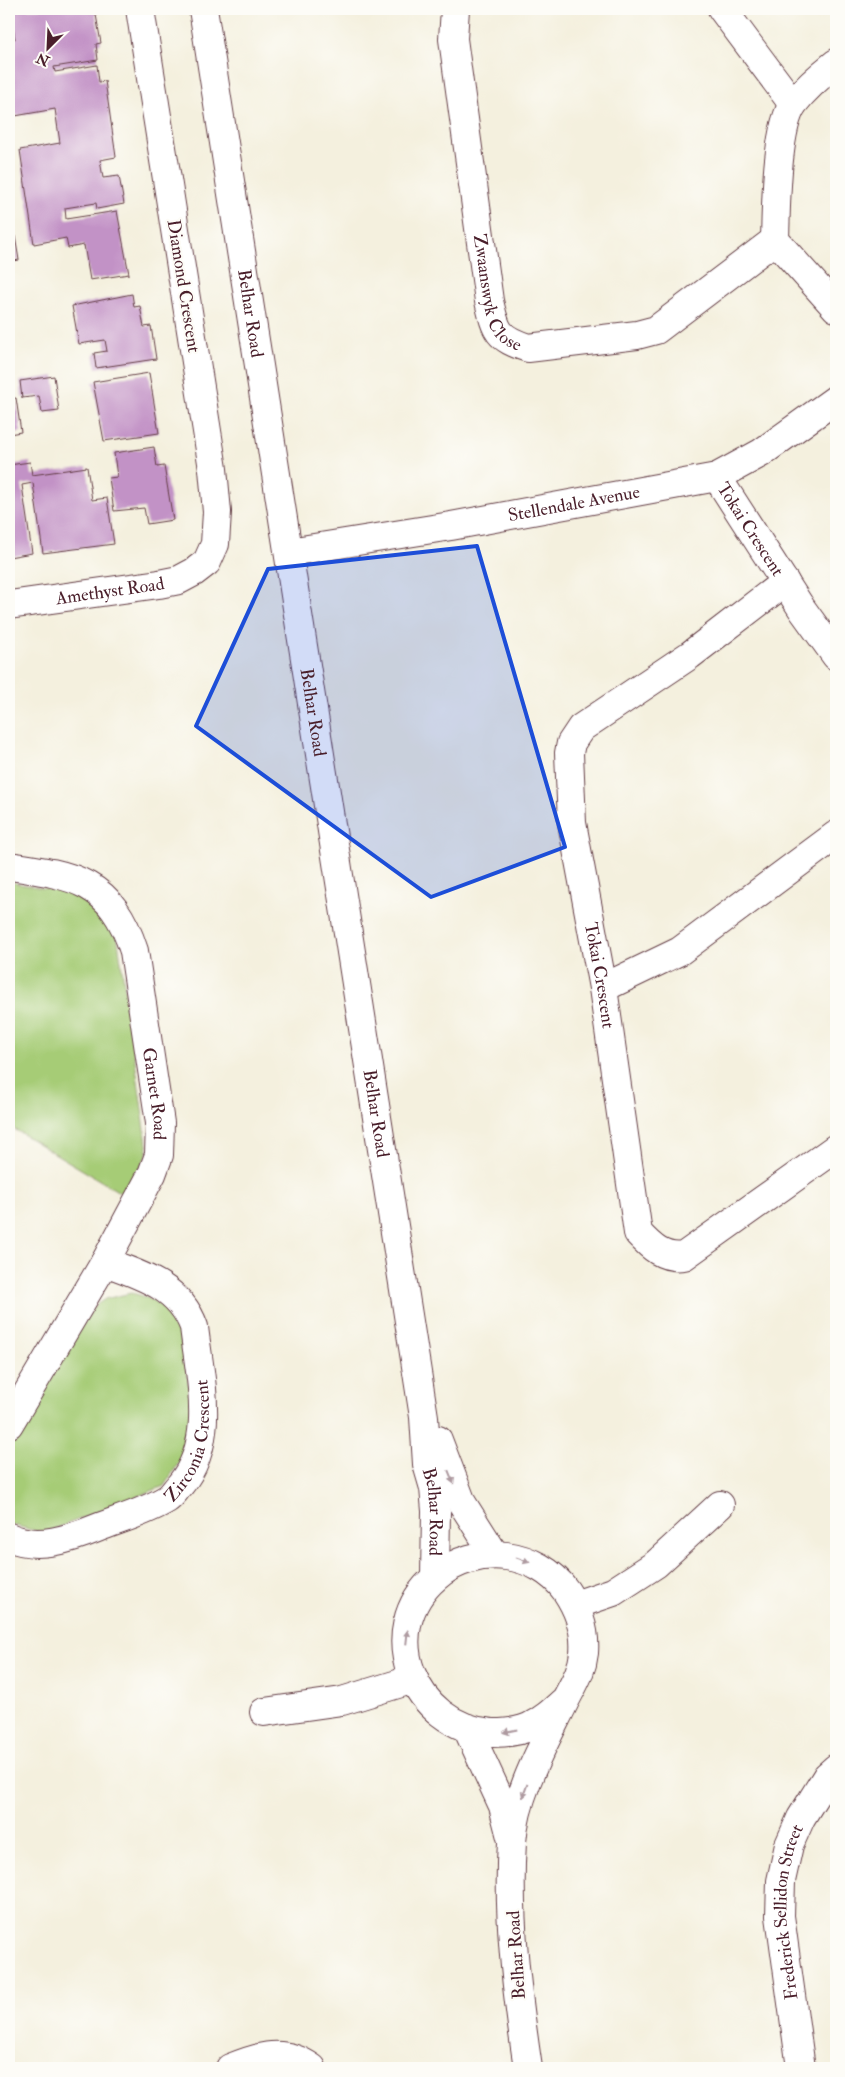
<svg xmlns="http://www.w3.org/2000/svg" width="845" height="2077" font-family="'IM FELL Double Pica',serif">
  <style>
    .green { fill: #a6cc76; stroke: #787650 }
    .building { fill: #c292c6 }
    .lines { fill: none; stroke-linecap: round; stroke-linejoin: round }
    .street-casing { stroke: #643e46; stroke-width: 30 }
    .street { stroke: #fff; stroke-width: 28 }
    .oneway { fill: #ae9aa0 }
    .marked { fill: #1d4ed8; fill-opacity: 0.2; stroke: #1d4ed8; stroke-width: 4; stroke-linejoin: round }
    .labels { text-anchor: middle; stroke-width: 4.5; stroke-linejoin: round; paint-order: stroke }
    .street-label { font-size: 18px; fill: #4a1f2b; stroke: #fdfcf7 }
  </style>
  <rect width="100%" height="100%" fill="#fdfcf7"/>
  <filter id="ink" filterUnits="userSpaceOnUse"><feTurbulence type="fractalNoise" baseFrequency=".02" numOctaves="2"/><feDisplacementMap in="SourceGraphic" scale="10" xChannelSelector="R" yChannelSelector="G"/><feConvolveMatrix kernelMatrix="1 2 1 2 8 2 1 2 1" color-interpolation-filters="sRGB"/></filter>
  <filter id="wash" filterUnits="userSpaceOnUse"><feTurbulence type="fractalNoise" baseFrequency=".0096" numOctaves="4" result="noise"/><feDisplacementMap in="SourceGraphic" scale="20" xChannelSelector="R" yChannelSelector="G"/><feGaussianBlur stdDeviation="1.12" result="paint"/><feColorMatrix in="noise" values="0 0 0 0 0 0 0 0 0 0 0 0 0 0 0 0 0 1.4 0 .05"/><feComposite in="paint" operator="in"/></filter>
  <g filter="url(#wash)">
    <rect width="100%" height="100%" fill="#f4f0de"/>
    <g class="green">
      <path d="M9,882L86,896L117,934L147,1144V1154L126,1196L9,1126Z"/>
      <path d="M131,1293C155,1298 170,1309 180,1331L195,1423L194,1439L164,1486L44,1533L9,1524V1447L93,1307L105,1299Z"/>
    </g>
    <g id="blocks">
      <g class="building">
        <path d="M10,9H95L101,43L96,44L98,60L54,67L55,72L97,65L99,82L105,81L116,157L100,160L103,178L119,176L124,204L97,209L96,203L65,208L66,219L117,211L129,274L90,280L84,245L68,248L66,238L34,244L20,150L60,143L55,109L15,116L13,102L9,103V40L15,39Z"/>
        <path d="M15,236L19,260L9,262V237Z"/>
        <path d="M132,294L134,307L140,306L144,327L151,326L156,359L96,368L94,353L107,351L105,340L79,344L72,306Z"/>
        <path d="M149,373L159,433L104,441L93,382Z"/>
        <path d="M54,376L59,411L42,413L39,396L22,398L20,381Z"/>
        <path d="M16,398L21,432L9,434V399Z"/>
        <path d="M154,447L157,467L164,466L173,520L147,524L144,508L114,511L109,478L117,477L114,453Z"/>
        <path d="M30,462L32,475L87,467L92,500L107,498L114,544L43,553L33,483L22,485L32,553L9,557V465Z"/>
      </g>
    </g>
  </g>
  <g filter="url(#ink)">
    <use href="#blocks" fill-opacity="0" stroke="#643e46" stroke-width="1"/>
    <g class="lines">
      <defs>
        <g id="street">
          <path id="s1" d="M203,9L424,1417L427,1464L434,1488L436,1511L435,1577"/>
          <path id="s2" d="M455,9L453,39L489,301C496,331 497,338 528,348L637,335L656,330L775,240"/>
          <path d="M722,9L793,104"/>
          <path d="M836,63C822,74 805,89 794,103C776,127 776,209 775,240L836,308"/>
          <path id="s3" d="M717,477L802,609L836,656"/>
          <path id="s4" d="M289,552L451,526L717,477L761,453L836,399"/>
          <path id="s5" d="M785,582L690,655L581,728L571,743L569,753L572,823L603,988L638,1233C651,1247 663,1259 684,1256L836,1148"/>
          <path id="s6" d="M9,605L159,584L179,580L194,572L207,562L215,544L217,512L213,469L140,9"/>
          <path id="s7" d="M9,866C74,875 112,881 134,951L160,1123L159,1155L152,1174L105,1262L9,1424"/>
          <path d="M603,988L680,951L836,835"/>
          <path d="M438,1440L462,1503L495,1555"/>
          <path id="s8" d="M9,1537C37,1550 70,1539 97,1528C120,1519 146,1512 167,1499C172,1496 176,1489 180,1485C217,1441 200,1379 194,1327C180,1287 141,1275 105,1262"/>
          <path d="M575,1605L613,1592L656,1564L720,1505"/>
          <path d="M264,1712L342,1701L414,1679"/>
          <path d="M467,1728L503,1806L511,1837"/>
          <path d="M230,2068C259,2056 284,2048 312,2068"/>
          <path d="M528,2068C517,1994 507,1917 512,1842C515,1794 544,1744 565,1701C573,1685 582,1672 584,1653C586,1630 578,1609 566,1591C552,1571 529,1559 506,1556C482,1553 455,1560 436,1577C374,1630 413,1727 492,1733C503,1733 518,1732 529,1727C544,1720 554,1710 566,1699"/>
          <path id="s9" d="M801,2068L780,1916L781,1881L789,1845L801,1818L827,1776L836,1768"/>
        </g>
      </defs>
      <use href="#street" class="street-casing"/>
      <use href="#street" class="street"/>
    </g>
    <defs><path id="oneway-solid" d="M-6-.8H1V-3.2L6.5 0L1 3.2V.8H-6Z" transform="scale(1.25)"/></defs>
    <g class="oneway">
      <use href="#oneway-solid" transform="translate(451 1477) rotate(68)"/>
      <use href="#oneway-solid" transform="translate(523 1560) rotate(20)"/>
      <use href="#oneway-solid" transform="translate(407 1637) rotate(-84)"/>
      <use href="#oneway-solid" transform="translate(510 1731) rotate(168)"/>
      <use href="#oneway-solid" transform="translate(525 1791) rotate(109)"/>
    </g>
  </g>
  <path class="marked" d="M477,546L565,847L431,897L196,726L268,569Z"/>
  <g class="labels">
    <g class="street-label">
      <text transform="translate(184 286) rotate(81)" y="6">Diamond Crescent</text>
      <text dy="6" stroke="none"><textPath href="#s2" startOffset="290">Zwaanswyk Close</textPath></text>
      <text dy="6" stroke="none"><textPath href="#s1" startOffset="308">Belhar Road</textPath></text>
      <text dy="6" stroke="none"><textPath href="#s4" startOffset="289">Stellendale Avenue</textPath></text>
      <text dy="6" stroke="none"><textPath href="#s3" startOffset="62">Tokai Crescent</textPath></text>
      <text dy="6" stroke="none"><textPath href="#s6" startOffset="102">Amethyst Road</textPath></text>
      <text dy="6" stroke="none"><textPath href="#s1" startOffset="712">Belhar Road</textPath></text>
      <text dy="6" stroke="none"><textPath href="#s5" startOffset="504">Tokai Crescent</textPath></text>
      <text dy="6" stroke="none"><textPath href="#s7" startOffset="308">Garnet Road</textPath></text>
      <text dy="6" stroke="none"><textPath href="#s1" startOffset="1118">Belhar Road</textPath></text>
      <text dy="6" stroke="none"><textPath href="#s8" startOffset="232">Zirconia Crescent</textPath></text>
      <text dy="6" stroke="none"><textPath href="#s1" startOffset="1521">Belhar Road</textPath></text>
      <text dy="6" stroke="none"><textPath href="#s9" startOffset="158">Frederick Sellidon Street</textPath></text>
      <text transform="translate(516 1955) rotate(-94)" y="6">Belhar Road</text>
    </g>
  </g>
  <rect width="845" height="2077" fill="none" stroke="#fdfcf7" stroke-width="30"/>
  <g transform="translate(48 48) rotate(204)" stroke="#fdfcf7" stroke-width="4" paint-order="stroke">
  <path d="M0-4L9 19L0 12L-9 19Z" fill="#4a1f2b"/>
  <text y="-8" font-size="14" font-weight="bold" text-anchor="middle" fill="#4a1f2b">N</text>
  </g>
</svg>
